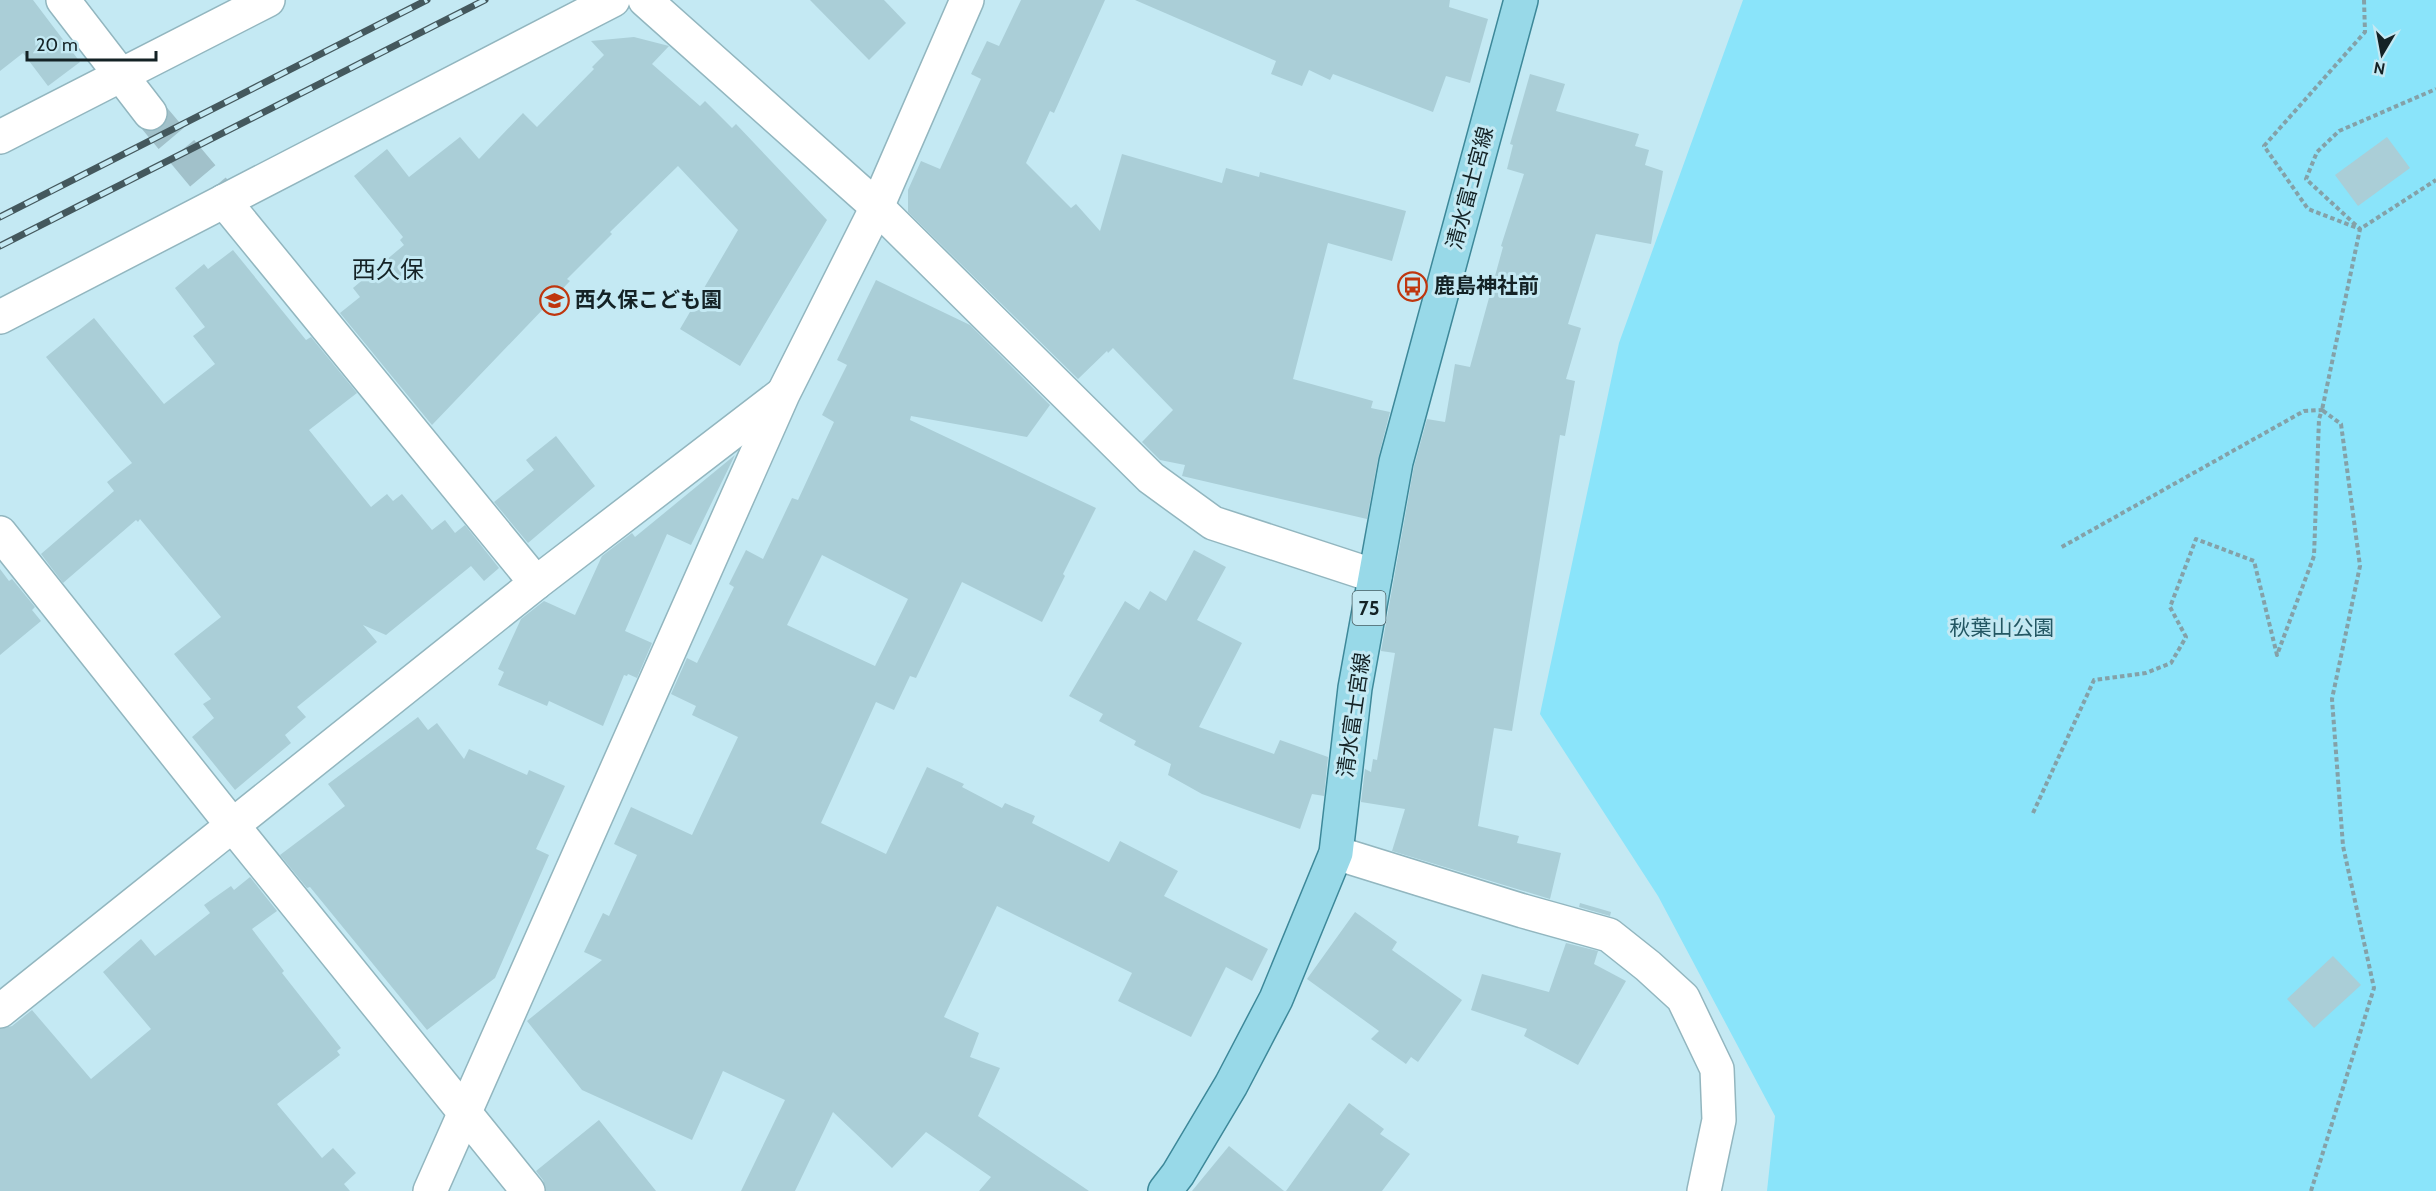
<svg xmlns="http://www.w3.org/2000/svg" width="2436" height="1191" font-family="Cabin,'Noto Sans JP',sans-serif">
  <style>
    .green { fill: #8ae4fa }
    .building { fill: #aaced7; fill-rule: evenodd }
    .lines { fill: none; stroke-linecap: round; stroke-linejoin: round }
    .minor-tunnel { stroke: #a1c1ca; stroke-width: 33; stroke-dasharray: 33 16; stroke-linecap: butt }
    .minor-casing { stroke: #92b6bf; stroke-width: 36 }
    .tertiary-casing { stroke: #92b6bf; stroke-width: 36 }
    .primary-casing { stroke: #3d8899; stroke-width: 36 }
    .path { stroke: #84a1a8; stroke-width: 4; stroke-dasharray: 4.5 3; stroke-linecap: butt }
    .minor { stroke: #fff; stroke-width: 33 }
    .tertiary { stroke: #fff; stroke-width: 33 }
    .primary { stroke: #98d9e8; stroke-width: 33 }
    .rail-casing { stroke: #44585d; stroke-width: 7 }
    .rail { stroke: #c4e9f3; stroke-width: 4.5; stroke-dasharray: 14; stroke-linecap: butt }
    .labels { text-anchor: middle; stroke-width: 6; stroke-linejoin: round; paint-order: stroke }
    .shield { fill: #c4e9f3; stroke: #495e63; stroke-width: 1.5 }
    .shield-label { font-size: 20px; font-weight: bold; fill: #142225 }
    .street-label { font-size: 21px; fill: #142225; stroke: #c4e9f3 }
    .poi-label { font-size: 21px; font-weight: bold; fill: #142225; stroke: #c4e9f3; text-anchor: start }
    .park-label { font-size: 21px; fill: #235763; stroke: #c4e9f3 }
    .quarter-label { font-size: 24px; fill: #142225; stroke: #c4e9f3 }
  </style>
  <rect width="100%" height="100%" fill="#c4e9f3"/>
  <path class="green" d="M1743,0H2436V1191H1767L1775,1116L1658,896L1540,714L1619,343Z"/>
  <g class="building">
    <path d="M0,0H33L80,62L48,86L23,53L0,71Z"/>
    <path d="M810,0H884L906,23L869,60Z"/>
    <path d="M1021,0H1105L1054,113L1050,111L1026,163L1071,208L1076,204L1100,231L1122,154L1222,183L1226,168L1259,177L1260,172L1406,211L1392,261L1328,243L1293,379L1373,401L1371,408L1390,412L1378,459L1367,519L1182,476L1185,465L1160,460L1142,442L1173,410L1113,348L1108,353L1107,351L1078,379L908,212V190L921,161L940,169L981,79L971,74L987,41L999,46Z"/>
    <path d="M1135,0H1450L1449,7L1488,19L1470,83L1446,76L1433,112L1333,74L1330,80L1309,70L1302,86L1271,74L1276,61Z"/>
    <path d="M634,37L669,46L652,64L700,106L705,101L732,128L736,124L827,220L740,366L680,329L738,230L678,166L610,232L612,234L567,279L570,281L432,425L340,313L360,297L353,288L404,245L400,240L403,237L354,176L387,149L409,177L460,137L479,159L523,113L537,127L594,69L592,67L604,55L591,41Z"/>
    <path d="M1530,74L1565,84L1556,111L1639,134L1635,146L1649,150L1645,165L1663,171L1651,244L1596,234L1568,324L1581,328L1566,379L1575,381L1565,436L1560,435L1512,731L1494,728L1478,826L1519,836L1517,843L1561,853L1550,899L1392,851L1405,809L1361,802L1365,769L1371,772L1373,759L1377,760L1395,653L1381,651L1414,466L1427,419L1445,422L1455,364L1470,367L1503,247L1501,246L1524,174L1507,169L1513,145L1510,144Z"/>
    <path d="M2387,137L2410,168L2358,206L2335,175Z"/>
    <path d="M233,250L306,340L311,337L357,393L309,430L371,507L387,494L393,501L402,494L432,530L445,520L455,533L465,525L499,568L484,581L471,566L386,635L363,625L377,642L297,707L306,717L285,735L291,743L235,790L192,737L214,718L203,704L211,699L174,654L221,617L140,519L138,522L136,520L63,583L41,554L114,491L107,482L132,463L46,357L94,318L164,404L215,364L193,336L205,327L175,288L204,264L208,269Z"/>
    <path d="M876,280L970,325L1050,405L1027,437L911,416L910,420L1096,508L1063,574L1065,576L1042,622L962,582L916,678L910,676L894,710L876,702L821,823L886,854L927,767L964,784L962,787L1002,808L1005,803L1035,816L1032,823L1109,862L1120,841L1178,871L1164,896L1268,949L1252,981L1226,967L1191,1037L1118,1001L1132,973L997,906L944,1017L979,1033L970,1057L1000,1068L978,1116L1089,1191H979L991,1177L926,1132L892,1168L833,1112L795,1191H741L785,1100L723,1071L692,1140L582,1090L527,1021L602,960L584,952L603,913L609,916L637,855L614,844L631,807L692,835L706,805L738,737L692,715L696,706L671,694L687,658L697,663L734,587L729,584L746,550L763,559L792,498L798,500L834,422L822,415L847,365L837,360ZM822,555L908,599L875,666L787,625Z"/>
    <path d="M556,436L595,486L528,543L494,502L534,470L526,460Z"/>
    <path d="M735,455L691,545L667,534L625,631L652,643L637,678L628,674L627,676L624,675L603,726L549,701L547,706L498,685L504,672L498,669L521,619L544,601L575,615L602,556L632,533L635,537Z"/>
    <path d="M1194,550L1226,567L1197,620L1242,643L1199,727L1274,754L1280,740L1328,757L1324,796L1312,794L1300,829L1202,794L1168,775L1171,764L1134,745L1136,741L1099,721L1103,714L1069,696L1125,601L1139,610L1150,591L1166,601Z"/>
    <path d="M0,569L9,581L12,579L35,607L32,610L41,621L0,655Z"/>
    <path d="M418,717L428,730L437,723L464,759L469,749L527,775L529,770L565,786L536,849L549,855L495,978L427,1030L310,887L307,888L280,855L345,806L328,784Z"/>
    <path d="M250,877L277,911L252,929L284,971L282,973L341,1048L337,1051L340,1055L277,1104L322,1158L333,1148L356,1173L344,1184L350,1191H0V1029L12,1026L32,1010L91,1079L151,1029L103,972L141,939L155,956L210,913L204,905L231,886L234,890Z"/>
    <path d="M1580,903L1611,912L1610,916L1579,907Z"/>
    <path d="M1355,912L1397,942L1392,950L1462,1000L1418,1062L1411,1057L1406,1064L1371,1039L1379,1031L1307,979Z"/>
    <path d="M1566,943L1598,951L1594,964L1626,981L1578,1065L1524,1036L1527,1029L1471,1010L1482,974L1549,992Z"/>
    <path d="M2333,956L2361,985L2314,1028L2287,999Z"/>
    <path d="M1349,1103L1384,1129L1380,1134L1410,1154L1382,1191H1286Z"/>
    <path d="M599,1120L656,1191H546L543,1180L536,1171Z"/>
    <path d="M1229,1146L1284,1191H1192Z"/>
  </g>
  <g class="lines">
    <path class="minor-tunnel" d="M150,113L224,201"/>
    <defs>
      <g id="minor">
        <path d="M63,0L150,113"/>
        <path d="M645,0L877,207L1151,478L1213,523L1375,576"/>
        <path d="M0,137L268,0"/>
        <path d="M224,201L536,583"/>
        <path d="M0,317L613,0"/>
        <path d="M1336,853L1523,911L1609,935L1648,966L1683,998L1717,1069L1719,1120L1704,1191"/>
        <path d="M0,1011L536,583L781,395"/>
        <path d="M430,1191L783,394L877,207L967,0"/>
      </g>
      <path id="tertiary" d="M0,533L233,826L528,1191"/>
      <path id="primary" d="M1165,1191L1178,1174L1231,1085L1276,999L1336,853L1355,688L1396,462L1521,0"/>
    </defs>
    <use href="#minor" class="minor-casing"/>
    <use href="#tertiary" class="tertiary-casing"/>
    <use href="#primary" class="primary-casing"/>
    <g class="path">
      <path d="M2364,0L2365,32L2264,146L2308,209L2360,229L2306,179L2317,152L2339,131L2436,89"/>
      <path d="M2033,813L2094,680L2146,673L2171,663L2186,637L2170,607L2196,539L2254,561L2277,655L2314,556L2319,419L2322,410L2304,411L2060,548"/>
      <path d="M2311,1191L2374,988L2343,846L2332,699L2360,566L2341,424L2322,410L2360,229L2436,180"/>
    </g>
    <use href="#minor" class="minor"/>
    <use href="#tertiary" class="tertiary"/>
    <use href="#primary" class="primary"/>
    <defs>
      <g id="rail">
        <path d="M0,217L427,0"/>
        <path d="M0,246L485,0"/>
      </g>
    </defs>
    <use href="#rail" class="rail-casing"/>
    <use href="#rail" class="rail"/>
  </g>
  <defs>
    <symbol id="bus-ring" viewBox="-11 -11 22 22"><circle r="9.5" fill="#c4e9f3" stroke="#bf360e" stroke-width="1.5"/><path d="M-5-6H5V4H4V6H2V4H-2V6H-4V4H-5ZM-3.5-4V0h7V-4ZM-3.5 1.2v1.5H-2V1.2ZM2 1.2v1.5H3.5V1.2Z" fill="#bf360e"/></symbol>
    <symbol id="school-ring" viewBox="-11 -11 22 22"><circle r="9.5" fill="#c4e9f3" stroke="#bf360e" stroke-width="1.5"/><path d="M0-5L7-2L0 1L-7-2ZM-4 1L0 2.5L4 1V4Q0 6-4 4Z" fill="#bf360e"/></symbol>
  </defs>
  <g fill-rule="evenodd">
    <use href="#bus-ring" x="1396" y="270" width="33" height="33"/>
    <use href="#school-ring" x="538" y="284" width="33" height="33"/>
  </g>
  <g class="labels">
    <rect class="shield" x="1352.5" y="591" width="33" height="34" rx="4.5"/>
    <g class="shield-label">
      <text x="1369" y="615">75</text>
    </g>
    <g class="street-label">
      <text transform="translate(1470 188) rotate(-75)" y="7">清水富士宮線</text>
      <text transform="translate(1354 715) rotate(-82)" y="7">清水富士宮線</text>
    </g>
    <g class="poi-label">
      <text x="1434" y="293">鹿島神社前</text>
      <text x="575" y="307">西久保こども園</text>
    </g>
    <g class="park-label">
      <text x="2002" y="635">秋葉山公園</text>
    </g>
    <g class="quarter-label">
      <text x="388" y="278">西久保</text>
    </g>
  </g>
  <g transform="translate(2382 54) rotate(190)" stroke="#c4e9f3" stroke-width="4.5" paint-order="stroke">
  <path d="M0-4.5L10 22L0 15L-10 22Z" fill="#142225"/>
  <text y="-9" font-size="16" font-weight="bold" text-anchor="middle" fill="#142225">N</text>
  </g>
  <path d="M27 51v9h129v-9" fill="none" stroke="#142225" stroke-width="3"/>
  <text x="36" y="51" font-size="18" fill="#142225" stroke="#c4e9f3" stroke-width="4.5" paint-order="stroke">20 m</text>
</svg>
